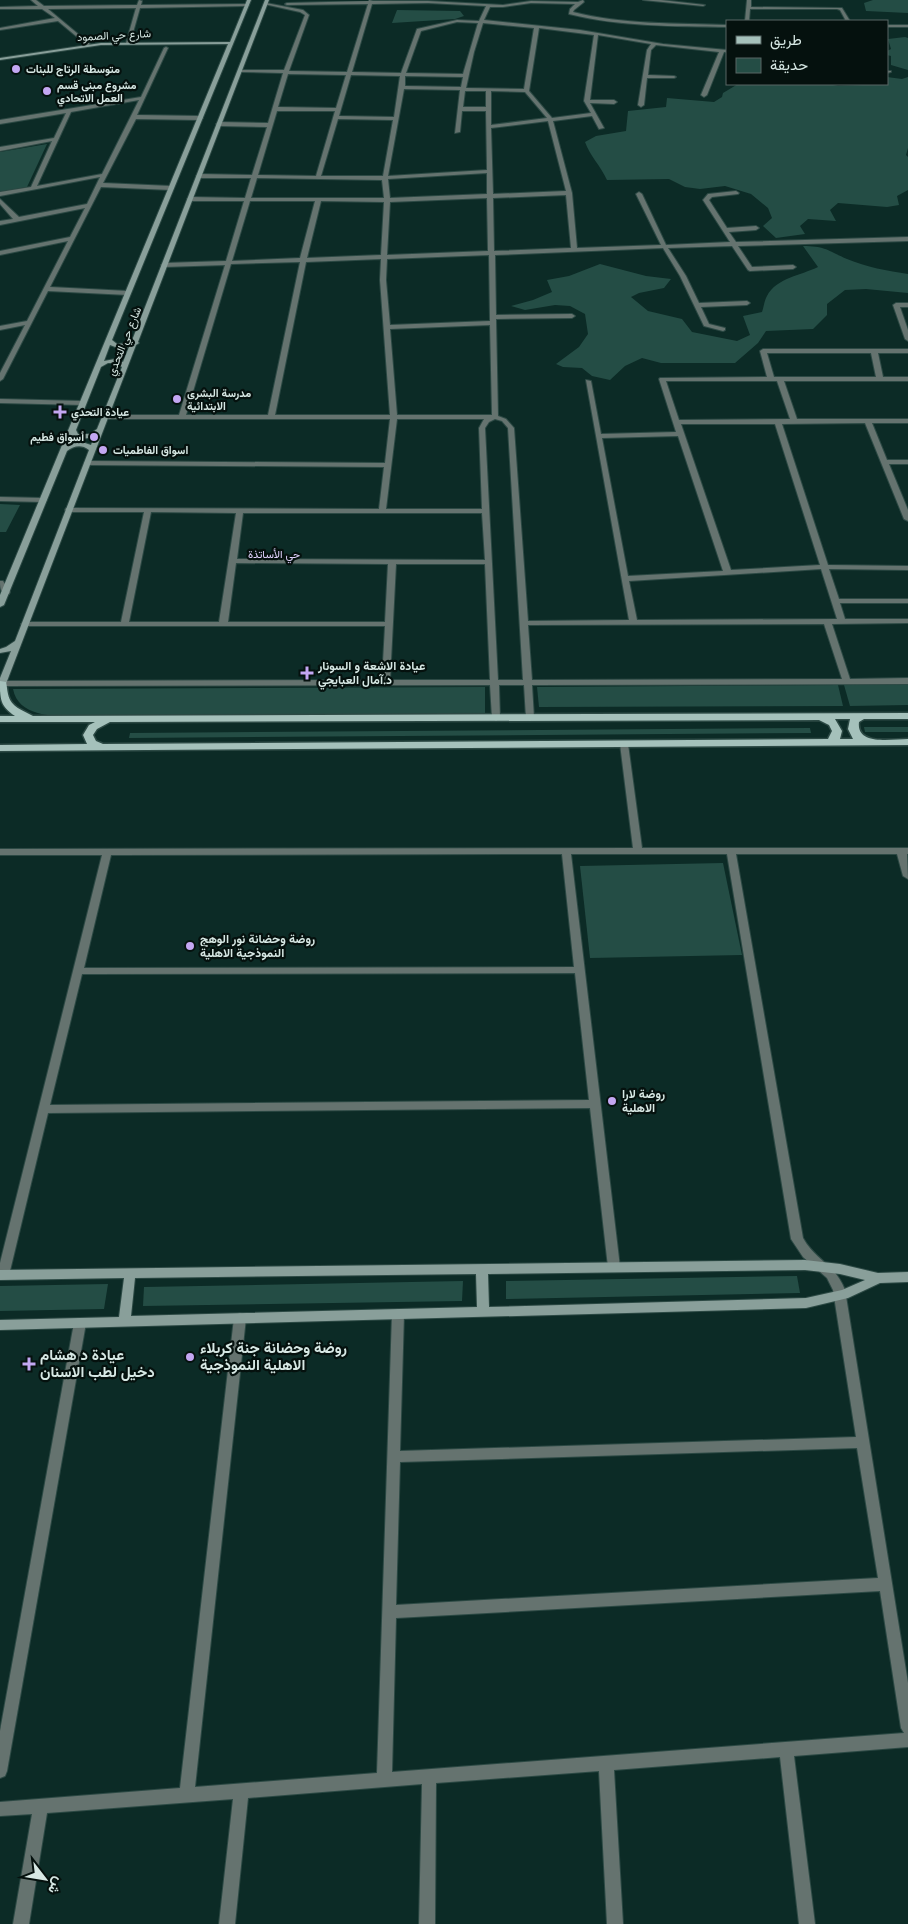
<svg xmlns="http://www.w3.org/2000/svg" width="908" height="1924" font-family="'Varela Round',Vazirmatn,sans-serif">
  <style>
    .green { fill: #244d45 }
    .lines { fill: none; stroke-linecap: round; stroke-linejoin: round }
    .street-casing { stroke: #2c4944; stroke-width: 2 }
    .secondary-casing { stroke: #2c4944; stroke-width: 2 }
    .primary-casing { stroke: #2c4944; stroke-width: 3 }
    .street { fill: #65736f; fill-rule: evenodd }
    .secondary { fill: #899f9a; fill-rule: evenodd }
    .primary { fill: #a5c1bb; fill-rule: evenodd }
    .poi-dot { fill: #c3a7f2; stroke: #05110e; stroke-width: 2 }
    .labels { text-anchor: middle; stroke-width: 4.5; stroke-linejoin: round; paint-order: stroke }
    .far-street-label { font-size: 11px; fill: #d7e8e4; stroke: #05110e }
    .far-poi-label { font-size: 11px; font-weight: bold; fill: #d7e8e4; stroke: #05110e; text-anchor: start }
    .far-neighbourhood-label { font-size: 11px; fill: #e2d3fe; stroke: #05110e }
    .poi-label { font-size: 12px; font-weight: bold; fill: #d7e8e4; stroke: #05110e; text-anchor: start }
    .near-poi-label { font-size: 15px; font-weight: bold; fill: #d7e8e4; stroke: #05110e; text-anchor: start }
  </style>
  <rect width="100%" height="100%" fill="#0c2b26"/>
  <g class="green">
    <path d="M873,0H908V13L866,11L864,3Z"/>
    <path d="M397,10L460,11L464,16L455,19L392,23Z"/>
    <path d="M905,37L908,38V70L891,65V56L887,55V51L891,49L888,39Z"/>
    <path d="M887,77L902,79L908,77V148L906,155L908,157V190L897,196L899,205L887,207L838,203L830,210L836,221L808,219L800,226L805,234L776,238L763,226L772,218L768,208L751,194L725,186L700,189L685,187L669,179L607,180C600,165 590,156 585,142L596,136L626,131L628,111L666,107L667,98L714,102L722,97L723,93L738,84H828L838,86L887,84Z"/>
    <path d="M47,144L27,187L0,192V152Z"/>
    <path d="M803,246C826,246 828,251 847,259C866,267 888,271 908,274V293L866,289L845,290L827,304V315L813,329L766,331L758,343L735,363H661L642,358L625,366L610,380L592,376L582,368L563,367L556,364L579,347L588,334L585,314L570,306L555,305L525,310L511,306L533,300L552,292L547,280L569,276L600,264L646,276L671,279L664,288L639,293L631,297L648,311L682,319L692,332L737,341L750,335L743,316L762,312C764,307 764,301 767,296C776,278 802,275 818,267Z"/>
    <path d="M0,504L20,505L6,532H0Z"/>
    <path d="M838,685L843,706L539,707L537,687Z"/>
    <path d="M844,685H908V705L850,706Z"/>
    <path d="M485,687V713L73,717C52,716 18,716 13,689Z"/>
    <path d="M864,727H908V732H865Z"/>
    <path d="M810,728L811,733L129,738L130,733Z"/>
    <path d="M723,863L742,955L590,958L580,866Z"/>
    <path d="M797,1276L800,1293L506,1299V1281Z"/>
    <path d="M463,1281L462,1301L143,1306L144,1287Z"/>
    <path d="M108,1284L104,1309L0,1311V1286Z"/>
  </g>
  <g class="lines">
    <defs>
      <g id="street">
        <path d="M31,0H36L44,6L137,5L139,0L142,1L141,5L247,4L249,5L247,6L140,8L130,43L128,44L126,43L136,8L48,9L90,44L88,46L58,21L0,30V28L55,18L42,9H0V7L38,6Z"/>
        <path d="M369,0L373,1H428L503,5L531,1L578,2L583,0L584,2L574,10L573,12C623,25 676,23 727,25V27C674,26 621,27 569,14L570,9L575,4L531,3L503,7H490L484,20L580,30L663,44L727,50V52H724L707,95L704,97L701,95L719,52L656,45L651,50L648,75L674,76L676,77L674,78H647L644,105L641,107L638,105L647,50L651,44L598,35L590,100H614L617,102L614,104L590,103L604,128L599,129L592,116L553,121L572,193L577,248L661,245L636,194L639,192L642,194L666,245L730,242L703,200L708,194L736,191L739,193L738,194L712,197L709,200L727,228L756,226L759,228L756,230L729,232L736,242L908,237V241L738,246L752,267L793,265L796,267L793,269L750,271L748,270L732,246L668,248L686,276L699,303L747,301L750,303L747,305L701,307L709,324L725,328V330L723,331L704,326L680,276L663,248L495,255L496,315L572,314L575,316L572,318L496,319L498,416L506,419L514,428L528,621L629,620L586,380L591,381L601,434L676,432L659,379L660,378L767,377L760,351L763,349H908V353H878L883,377H908V381H784L797,419H908V423H872L887,460H908V464H889L908,510V521L904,519L865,423L782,424L828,565L908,566V570L829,569L839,599H908V603H840L845,619H908V623L832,624L850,679L908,678V684L532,685L534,718L530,721L526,718L524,685H499L500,718L496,721L492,718L490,685L0,686V682L2,681L382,680L385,626H25L21,624L25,622H121L144,512H69L65,510L66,508L379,509L384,467L88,465L84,463L88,461L385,463L390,419H105L102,417L105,415H179L225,265L164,267L161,265L164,263L226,261L244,201H190L187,199L190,197L245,198L251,178H199L196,176L199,174L252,175L267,127L219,126L216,124L219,122L268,123L283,73L240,72L238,71L240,70H284L305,15L300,12L264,4L266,3L303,10L309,15L289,71L347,72L368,4L287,5L285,4L287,3L369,1ZM428,3L486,6L479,21L457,20L417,29L401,73L352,72L372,4ZM457,22L478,23L463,74L406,73L421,31ZM483,23L534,28L524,89L466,88L474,52ZM539,28L594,35L584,101L591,113L552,118L529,91ZM288,74L346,75L336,108L278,107ZM351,75L400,76L394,117L339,116ZM405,76L463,77L461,87L405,86ZM404,89L460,90L455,133L460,132L462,111H486L487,170L388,176ZM465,91H486V107H463ZM491,91L525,92L547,118L491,125ZM277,111H335L316,176L258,175ZM338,119L393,120L383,176H321ZM548,121L566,191L493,194L491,128ZM487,173V194L390,198L388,179ZM257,178L382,180L384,198H251ZM566,195L571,248L494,251L493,198ZM487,198L488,251L387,255L390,202ZM250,201H315L300,258L232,261ZM321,201L384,202L381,255L307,258ZM489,255L490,321L390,325L386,280L387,259ZM381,259L380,280L390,415H275L306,262ZM300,262L268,415H186L231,264ZM490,325L492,415H397L390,329ZM767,353H871L876,377H774ZM666,381H777L790,419L679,420ZM397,419H484L479,428L482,509H386ZM495,419L502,421L508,428L523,680H498L485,428L489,422ZM681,424H775L820,565L731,570ZM678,436L723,571L628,576L602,438ZM151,512L236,513L219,622H129ZM243,513H482L485,560L237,559ZM236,563L388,564L385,622H228ZM396,564H485L490,680H390ZM821,569L837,619L637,620L629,581ZM824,624L842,679L532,680L528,625Z"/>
        <path d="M643,0H661L705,5L703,6Z"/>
        <path d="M747,0H751V7L842,8L850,21H846L840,10L837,9H750L749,21H745Z"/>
        <rect x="887" y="25" width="21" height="2"/>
        <path d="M166,47L168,48L137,115L200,116L203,118L200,120L136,119L103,183L171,186L174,188L171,190L101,187L50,287L128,291L131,293L128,295L48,291L3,379L0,381V373L25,325L0,330V326L27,321L68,241L0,255V251L70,237L85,208L0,225V221L13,219L0,204V199L19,217L87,204L100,177L0,196V192L31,187L52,141L0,151V147L54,138L66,113L0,124V120L141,97L164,48ZM139,100L102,174L37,186L71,112Z"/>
        <path d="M887,71H891V72L887,73Z"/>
        <path d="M896,303H908V307H900L908,330V341L905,339L893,305Z"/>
        <path d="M0,399L83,401L86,403L83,405L0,403Z"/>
        <path d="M0,497L43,498L47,500L43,502L0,501Z"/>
        <path d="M0,581H3L10,592L9,594H6C0,593 0,586 0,581Z"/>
        <path d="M624,741L628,744L642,848H908V854H907L908,879L903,876L897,854H736L803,1238C815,1260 835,1264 845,1290L908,1683V1747L794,1756L815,1924H799L780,1757L614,1770L623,1924H607L599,1771L436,1783L435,1924H419L422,1784L248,1798L235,1924H219L233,1799L47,1813L29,1924H13L32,1814L0,1816V1802L180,1788L234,1318L236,1315L240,1313L244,1315L246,1318L195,1787L377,1773L392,1314L394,1311L398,1309L402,1311L404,1314L400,1451L856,1437L833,1290L827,1278L803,1257L791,1239L727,854H571L620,1267L618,1270L614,1272L610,1270L608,1267L590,1108L48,1113L9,1275L7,1278L0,1279V1263L102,855H0V849L633,848L620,744ZM562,854L574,967L84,968L111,855ZM575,973L589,1100L50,1105L82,974ZM857,1448L878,1578L396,1605L400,1462ZM880,1591L901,1728L904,1733L392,1772L396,1618Z"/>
        <path d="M80,1318L84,1319L86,1323L7,1771L5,1776L0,1778V1731L74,1323L76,1319Z"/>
      </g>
      <g id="secondary">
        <path d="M247,0H251L112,340L117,344L131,343L265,0H269L138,342L139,343L136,345L4,689L0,692V678L11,651L0,653V649L6,647L15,641L89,450C81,444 74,446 67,451L4,605L0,607V595L228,44L101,45L0,60V58L101,43L230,42ZM110,345L118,348L129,347L123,362L115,359L104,361ZM115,363L122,367L97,429L90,434H78L76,430L101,367L108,363ZM73,436L82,439L94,437L91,445L82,442L70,444Z"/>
        <path d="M805,1260L840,1264L878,1273L908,1272V1282L880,1283L848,1298L806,1308L0,1330V1320L119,1317L124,1278L0,1280V1270ZM805,1270L840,1274L865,1280L842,1290L806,1298L489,1307L488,1274ZM476,1274L477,1307L131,1316L135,1278Z"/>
      </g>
      <path id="primary" d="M0,681L6,682C7,686 7,690 8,694C11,708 23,710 33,716L908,713V719H864L859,722C856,746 892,739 908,739V745L0,751V745L87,744L83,735L89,725L95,722H0V716H15C0,706 0,699 0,681ZM835,719H850L848,729L853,739H840L842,731ZM819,720L829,725L832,731L828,739L103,744L96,741L93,735L97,729L110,722Z"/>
    </defs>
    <use href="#street" class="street-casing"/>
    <use href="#secondary" class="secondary-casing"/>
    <use href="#primary" class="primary-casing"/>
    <use href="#street" class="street"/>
    <use href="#secondary" class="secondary"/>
    <use href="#primary" class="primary"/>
  </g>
  <g class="poi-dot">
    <circle cx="16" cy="69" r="5"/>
    <circle cx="47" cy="91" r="5"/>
    <circle cx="177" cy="399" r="5"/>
    <path d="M57.5 404.5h5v5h5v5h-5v5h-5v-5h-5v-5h5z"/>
    <circle cx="94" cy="437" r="5"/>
    <circle cx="103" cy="450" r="5"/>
    <path d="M304.5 665.5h5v5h5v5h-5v5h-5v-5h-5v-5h5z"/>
    <circle cx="190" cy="946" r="5"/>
    <circle cx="612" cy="1101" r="5"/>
    <circle cx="190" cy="1357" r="5"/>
    <path d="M26.5 1356.5h5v5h5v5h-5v5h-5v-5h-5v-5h5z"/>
  </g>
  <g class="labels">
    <g class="far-street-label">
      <text transform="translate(114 35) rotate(-3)" y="4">شارع حي الصمود</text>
      <text transform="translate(124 341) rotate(-68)" y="4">شارع حي التحدي</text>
    </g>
    <g class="far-poi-label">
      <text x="26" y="73">متوسطة الرتاج للبنات</text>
      <text x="57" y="89">مشروع مبنى قسم<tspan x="57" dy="13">العمل الاتحادي</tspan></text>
      <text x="187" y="397">مدرسة البشرى<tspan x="187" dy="13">الابتدائية</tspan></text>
      <text x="71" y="416">عيادة التحدي</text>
      <text x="84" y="441" text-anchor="end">أسواق فطيم</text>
      <text x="113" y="454">اسواق الفاطميات</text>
    </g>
    <g class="far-neighbourhood-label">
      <text x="274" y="558">حي الأساتذة</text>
    </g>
    <g class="poi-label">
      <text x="318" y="670">عيادة الاشعة و السونار<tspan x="318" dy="14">د.آمال العبايجي</tspan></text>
      <text x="200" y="943">روضة وحضانة نور الوهج<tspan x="200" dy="14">النموذجية الاهلية</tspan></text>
      <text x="622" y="1098">روضة لارا<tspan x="622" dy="14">الاهلية</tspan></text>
    </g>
    <g class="near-poi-label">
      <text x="200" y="1353">روضة وحضانة جنة كربلاء<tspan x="200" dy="17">الاهلية النموذجية</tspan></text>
      <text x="40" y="1360">عيادة د هشام<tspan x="40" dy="17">دخيل لطب الاسنان</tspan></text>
    </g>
  </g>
  <rect x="726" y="20" width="162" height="65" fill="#05110e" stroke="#596764"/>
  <rect x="736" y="36" width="25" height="8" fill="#a5c1bb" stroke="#596764"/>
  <text x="770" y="45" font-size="15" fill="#d7e8e4">طريق</text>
  <rect x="736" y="58" width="25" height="15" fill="#244d45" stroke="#596764"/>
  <text x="770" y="70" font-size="15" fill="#d7e8e4">حديقة</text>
  <g transform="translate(45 1879) rotate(121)" stroke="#05110e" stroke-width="4" paint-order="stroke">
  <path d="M0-4L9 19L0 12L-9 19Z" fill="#d7e8e4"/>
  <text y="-8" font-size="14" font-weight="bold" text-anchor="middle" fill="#d7e8e4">ش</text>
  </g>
</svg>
